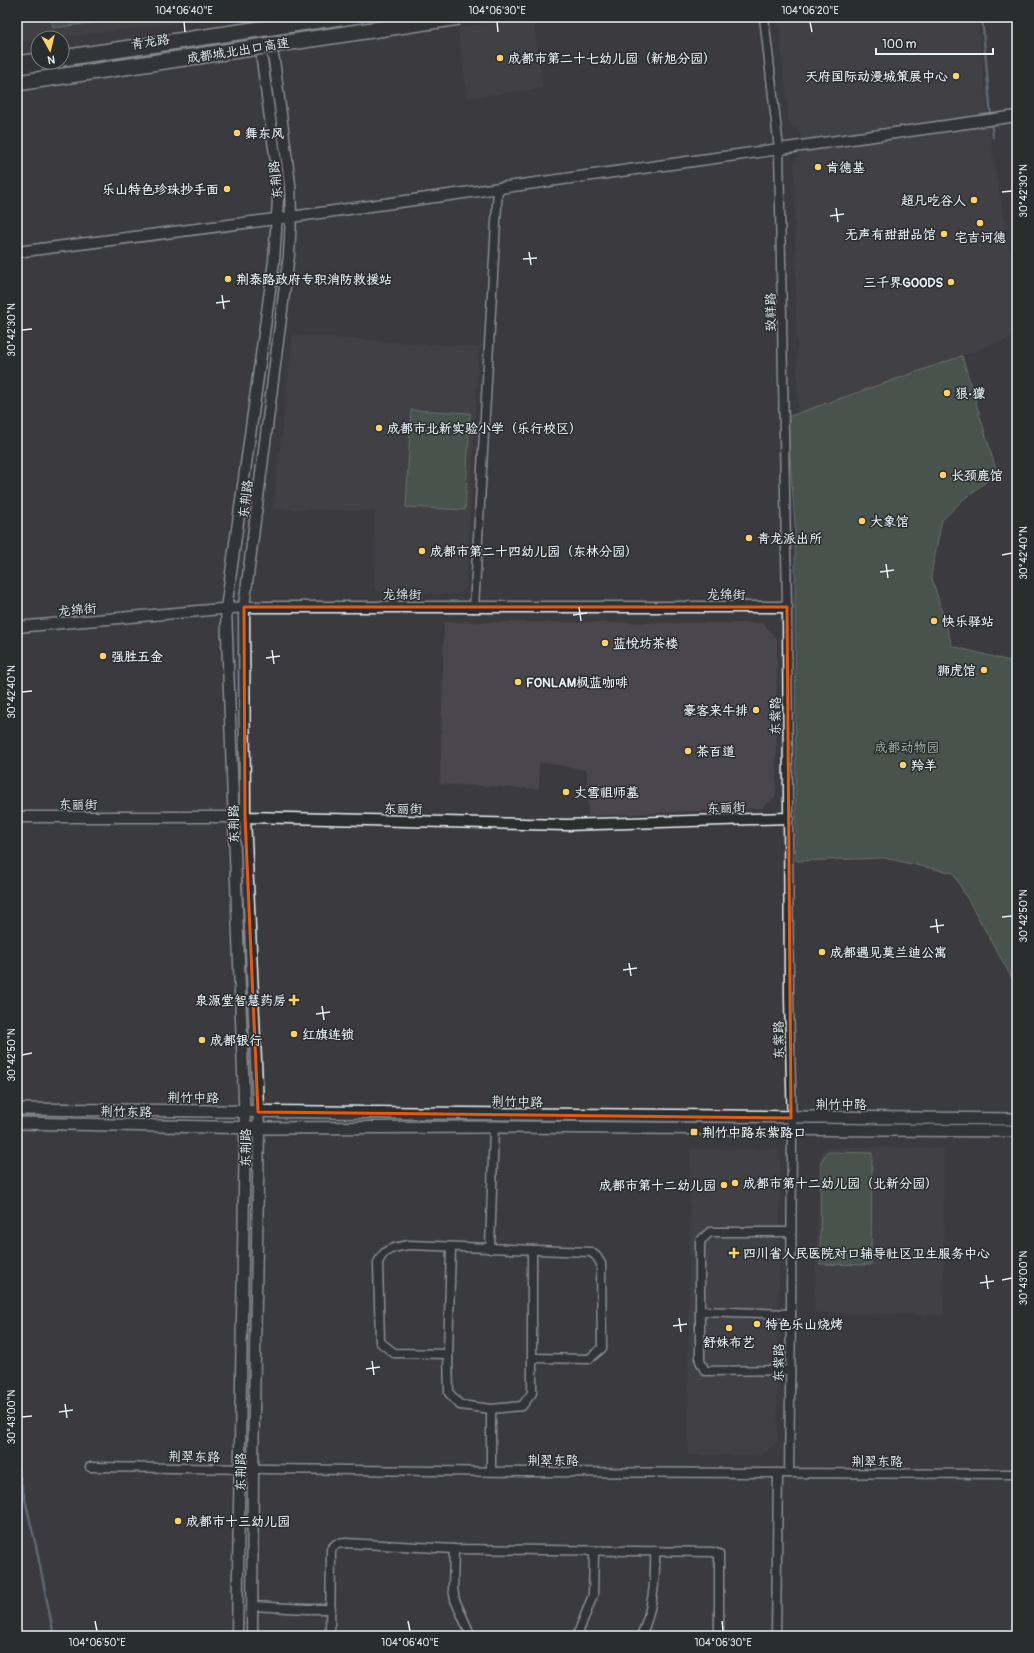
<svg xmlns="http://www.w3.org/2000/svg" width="1034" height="1653" font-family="Pangolin,'LXGW WenKai TC',sans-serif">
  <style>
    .built { fill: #4a464e }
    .green { fill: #5a715d; stroke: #a1b1aa }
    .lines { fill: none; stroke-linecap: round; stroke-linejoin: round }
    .stream { stroke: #8ca1a8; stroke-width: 2.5 }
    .minor-casing { stroke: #e8f1f8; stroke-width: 11 }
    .tertiary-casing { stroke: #e8f1f8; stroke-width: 13 }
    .secondary-casing { stroke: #e8f1f8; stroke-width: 14 }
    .motorway-casing { stroke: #e8f1f8; stroke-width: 18 }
    .minor { stroke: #2a2d2e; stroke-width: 8 }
    .tertiary { stroke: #2a2d2e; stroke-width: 10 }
    .secondary { stroke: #2a2d2e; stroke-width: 11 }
    .motorway { stroke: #2a2d2e; stroke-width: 15 }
    .motorway-bridge-casing { stroke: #e8f1f8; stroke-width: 18; stroke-linecap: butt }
    .motorway-bridge { stroke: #2a2d2e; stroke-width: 15 }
    .marked { fill: none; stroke: #e8590c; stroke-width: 3; stroke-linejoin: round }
    .ticks { fill: none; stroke: #e8f1f8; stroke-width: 1.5 }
    .poi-dot { fill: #ffd166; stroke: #2a2d2e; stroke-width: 1.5 }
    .labels { text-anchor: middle; stroke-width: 3; stroke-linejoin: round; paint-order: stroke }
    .street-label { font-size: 13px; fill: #e8f1f8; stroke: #2a2d2e }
    .poi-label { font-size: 13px; font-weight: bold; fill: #e8f1f8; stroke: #2a2d2e; text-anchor: start }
    .park-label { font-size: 13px; fill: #a8b7b2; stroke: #2a2d2e }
    .neatline { fill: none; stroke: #e8f1f8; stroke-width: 1.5 }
    .ticks-label { font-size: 10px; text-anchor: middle; fill: #e8f1f8 }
  </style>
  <rect width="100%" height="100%" fill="#3b3a3f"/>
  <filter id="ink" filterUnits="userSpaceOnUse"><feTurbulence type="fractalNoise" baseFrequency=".025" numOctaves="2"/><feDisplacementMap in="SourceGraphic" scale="8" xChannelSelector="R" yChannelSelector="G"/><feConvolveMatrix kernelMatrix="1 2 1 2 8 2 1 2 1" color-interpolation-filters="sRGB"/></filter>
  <g filter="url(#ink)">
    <g class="built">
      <path d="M17,17H229L56,38H38V40L17,43Z"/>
      <path d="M533,17L543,88L467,98L458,28Z"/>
      <path d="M778,17H978L989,129L1005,227L1012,260L1017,266V336L798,413L794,163L803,149L800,131L789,124Z"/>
      <path d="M293,335L479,347L466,588L460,594L383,593L374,590L375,511L273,509Z"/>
      <path d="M444,622L763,623L777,639L776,796L762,808L588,816L587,770L539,762V789L440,784Z"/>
      <path d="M825,1147L944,1148V1315L814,1313L819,1160Z"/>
      <path d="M690,1149H780L777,1442L761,1456L688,1455Z"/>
    </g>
    <g class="green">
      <path d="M51,17H135L53,28Z"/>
      <path d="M962,356L997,473L964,499L942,520L931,575L952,646L1017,663V987L953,873L884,858L796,861L795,524L787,417Z"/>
      <path d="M411,410L470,413L465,510L406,507Z"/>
      <path d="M827,1152L872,1153L871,1265L820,1264L821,1162Z"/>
    </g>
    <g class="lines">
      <g class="stream">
        <path d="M982,17L991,117"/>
        <path d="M991,121L993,137"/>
        <path d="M17,1465L36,1546L54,1636"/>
      </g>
      <defs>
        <g id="minor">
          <path d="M764,17L779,149L787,607L789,997L792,1129L791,1314L789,1473"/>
          <path d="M474,608L498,188"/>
          <path d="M451,1247L448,1354L449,1393L460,1405L491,1409L522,1406L532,1393V1250"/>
          <path d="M490,1249L494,1127"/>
          <path d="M700,1311L791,1314"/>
          <path d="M448,1354L394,1353L380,1342L378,1263C384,1248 393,1248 408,1245L591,1252L597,1257L601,1264L602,1348L589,1359L532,1358"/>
          <path d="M790,1370L705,1371L700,1361V1241L710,1232H791"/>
          <path d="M491,1409V1471"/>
          <path d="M90,1467L525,1472L1017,1474"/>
          <path d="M454,1549L453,1589L455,1600L471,1636"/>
          <path d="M252,1606L307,1609H331"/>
          <path d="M330,1636L331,1549L336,1544L346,1543L454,1549L713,1552L719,1554V1636"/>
          <path d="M577,1636L593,1595L594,1551"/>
          <path d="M641,1636C653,1609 656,1581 655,1551"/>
          <path d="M776,1636L778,1473"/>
        </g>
        <g id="tertiary">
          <path d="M17,74L406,17"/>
          <path d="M17,252L291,217L1017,116"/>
          <path d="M17,627L244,607H787"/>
          <path d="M17,817H245L566,825L788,818"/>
          <path d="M237,1636L245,1127L226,609L274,261L279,184L262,60V41"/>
          <path d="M252,1636L253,1468L259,1128L245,817L244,607L289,255L291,217L290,184L274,60L263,17"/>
        </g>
        <g id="secondary">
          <path d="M17,1109L1017,1119"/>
          <path d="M17,1123L259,1128L494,1127L1017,1131"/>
        </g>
        <path id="motorway" d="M17,64L38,61"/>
      </defs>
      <use href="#minor" class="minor-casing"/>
      <use href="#tertiary" class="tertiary-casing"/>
      <use href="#secondary" class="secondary-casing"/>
      <use href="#motorway" class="motorway-casing"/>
      <use href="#minor" class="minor"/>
      <use href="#tertiary" class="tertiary"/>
      <use href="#secondary" class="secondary"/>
      <use href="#motorway" class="motorway"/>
      <defs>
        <g id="motorway-bridge">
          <path d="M62,58L341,17"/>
          <path d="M17,83L459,17"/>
        </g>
      </defs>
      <use href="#motorway-bridge" class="motorway-bridge-casing"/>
      <use href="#motorway-bridge" class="motorway-bridge"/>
    </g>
  </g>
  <path d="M0 0H1034V1653H0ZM244,607H787L791,1118L258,1112L245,817Z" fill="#3b3a3f" fill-opacity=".55" fill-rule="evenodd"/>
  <path class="marked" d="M244,607H787L791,1118L258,1112L245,817Z"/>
  <path class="ticks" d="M184,22L185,32M497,22L498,32M810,22L812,32M1002,192L1012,191M836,208L838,222M830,216L844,214M529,252L531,265M523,259L537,258M222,295L224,309M216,303L230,301M22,330L32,329M1002,555L1012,553M886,564L888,578M880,572L894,570M579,607L581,621M573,615L587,613M272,650L274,664M266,658L280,656M22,692L32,691M1002,917L1012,916M936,919L938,933M930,927L944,925M629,963L631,976M623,970L637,968M322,1006L324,1020M316,1014L330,1012M22,1055L32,1053M986,1275L988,1289M1002,1280L1012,1278M980,1283L994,1281M679,1318L681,1332M673,1326L687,1324M372,1361L374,1375M366,1369L380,1367M65,1404L67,1418M59,1412L73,1410M22,1417L32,1416M95,1621L97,1631M408,1621L410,1631M722,1621L723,1631"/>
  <g class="poi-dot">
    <circle cx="500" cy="58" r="4"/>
    <circle cx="956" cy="76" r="4"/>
    <circle cx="237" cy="133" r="4"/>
    <circle cx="818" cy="167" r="4"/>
    <circle cx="227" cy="189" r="4"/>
    <circle cx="974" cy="200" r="4"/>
    <circle cx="980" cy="223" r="4"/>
    <circle cx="944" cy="234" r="4"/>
    <circle cx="228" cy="279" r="4"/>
    <circle cx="951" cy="282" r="4"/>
    <circle cx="947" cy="393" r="4"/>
    <circle cx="379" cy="428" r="4"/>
    <circle cx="943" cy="475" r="4"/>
    <circle cx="862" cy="521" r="4"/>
    <circle cx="749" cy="538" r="4"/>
    <circle cx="422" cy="551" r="4"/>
    <circle cx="934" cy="621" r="4"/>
    <circle cx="605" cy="643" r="4"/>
    <circle cx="103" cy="656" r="4"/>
    <circle cx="984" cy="670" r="4"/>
    <circle cx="518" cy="682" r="4"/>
    <circle cx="756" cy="710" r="4"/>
    <circle cx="688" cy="751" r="4"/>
    <circle cx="903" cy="765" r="4"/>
    <circle cx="566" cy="792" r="4"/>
    <circle cx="822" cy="952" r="4"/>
    <path d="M292 994h4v4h4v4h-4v4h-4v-4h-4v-4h4z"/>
    <circle cx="294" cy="1034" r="4"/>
    <circle cx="202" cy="1040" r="4"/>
    <rect x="690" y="1128" width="8" height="8" rx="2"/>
    <circle cx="735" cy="1183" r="4"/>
    <circle cx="724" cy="1185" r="4"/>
    <path d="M732 1247h4v4h4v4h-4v4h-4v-4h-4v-4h4z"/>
    <circle cx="757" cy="1324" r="4"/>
    <circle cx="729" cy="1328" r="4"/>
    <circle cx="178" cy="1521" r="4"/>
  </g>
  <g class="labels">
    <g class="street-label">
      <text transform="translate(150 41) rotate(-8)" y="5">青龙路</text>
      <text transform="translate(238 50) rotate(-9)" y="5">成都城北出口高速</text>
      <text transform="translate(275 180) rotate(-96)" y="5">东荆路</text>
      <text transform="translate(770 312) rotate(-91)" y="5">致祥路</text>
      <text transform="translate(245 499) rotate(-83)" y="5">东荆路</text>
      <text x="402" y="599">龙绵街</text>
      <text x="726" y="599">龙绵街</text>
      <text transform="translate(77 609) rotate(-5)" y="5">龙绵街</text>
      <text transform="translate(775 716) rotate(-90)" y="5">东紫路</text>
      <text x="78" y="809">东丽街</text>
      <text transform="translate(726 807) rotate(-2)" y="5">东丽街</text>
      <text transform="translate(403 808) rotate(1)" y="5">东丽街</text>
      <text transform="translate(233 824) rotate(-91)" y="5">东荆路</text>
      <text transform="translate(778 1040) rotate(-91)" y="5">东紫路</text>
      <text transform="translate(193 1097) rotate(1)" y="5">荆竹中路</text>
      <text transform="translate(517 1101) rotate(1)" y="5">荆竹中路</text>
      <text x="841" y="1109">荆竹中路</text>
      <text transform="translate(126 1111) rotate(1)" y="5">荆竹东路</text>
      <text transform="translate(245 1148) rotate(-89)" y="5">东荆路</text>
      <text transform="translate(778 1363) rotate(-89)" y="5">东紫路</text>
      <text transform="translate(194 1456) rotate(1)" y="5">荆翠东路</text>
      <text x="553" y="1465">荆翠东路</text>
      <text x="877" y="1466">荆翠东路</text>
      <text transform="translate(240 1472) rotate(-89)" y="5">东荆路</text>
    </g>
    <g class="poi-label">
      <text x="508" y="63">成都市第二十七幼儿园（新旭分园）</text>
      <text x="948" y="81" text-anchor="end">天府国际动漫城策展中心</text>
      <text x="245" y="138">舞东风</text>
      <text x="826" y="172">肯德基</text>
      <text x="219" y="194" text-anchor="end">乐山特色珍珠抄手面</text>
      <text x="966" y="205" text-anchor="end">超凡吃谷人</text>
      <text x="936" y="239" text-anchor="end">无声有甜甜品馆</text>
      <text x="980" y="242" text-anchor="middle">宅吉诃德</text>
      <text x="236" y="284">荆泰路政府专职消防救援站</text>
      <text x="943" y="287" text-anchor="end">三千界GOODS</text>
      <text x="955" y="398">狼·獴</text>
      <text x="387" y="433">成都市北新实验小学（乐行校区）</text>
      <text x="951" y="480">长颈鹿馆</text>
      <text x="870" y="526">大象馆</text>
      <text x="757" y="543">青龙派出所</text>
      <text x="430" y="556">成都市第二十四幼儿园（东林分园）</text>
      <text x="942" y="626">快乐驿站</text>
      <text x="613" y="648">蓝悦坊茶楼</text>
      <text x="111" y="661">强胜五金</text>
      <text x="976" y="675" text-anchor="end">狮虎馆</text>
      <text x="526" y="687">FONLAM枫蓝咖啡</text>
      <text x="748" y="715" text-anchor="end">豪客来牛排</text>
      <text x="696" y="756">茶百道</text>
      <text x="911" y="770">羚羊</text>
      <text x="574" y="797">丈雪祖师墓</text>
      <text x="830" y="957">成都遇见莫兰迪公寓</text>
      <text x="286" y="1005" text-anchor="end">泉源堂智慧药房</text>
      <text x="302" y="1039">红旗连锁</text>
      <text x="210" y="1045">成都银行</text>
      <text x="702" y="1137">荆竹中路东紫路口</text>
      <text x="743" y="1188">成都市第十二幼儿园（北新分园）</text>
      <text x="716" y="1190" text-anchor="end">成都市第十二幼儿园</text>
      <text x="743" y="1258">四川省人民医院对口辅导社区卫生服务中心</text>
      <text x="765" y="1329">特色乐山烧烤</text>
      <text x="729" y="1347" text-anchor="middle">舒妹布艺</text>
      <text x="186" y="1526">成都市十三幼儿园</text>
    </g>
    <g class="park-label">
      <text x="907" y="752">成都动物园</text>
    </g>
  </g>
  <rect width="1034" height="1653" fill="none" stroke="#2a2d2e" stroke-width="44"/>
  <g transform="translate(50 50) rotate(172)"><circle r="19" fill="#2a2d2e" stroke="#767b7f"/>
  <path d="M0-3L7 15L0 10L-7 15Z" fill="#ffd166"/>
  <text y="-6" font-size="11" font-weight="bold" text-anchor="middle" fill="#e8f1f8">N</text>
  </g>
  <path d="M876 48v6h117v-6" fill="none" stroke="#e8f1f8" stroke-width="2"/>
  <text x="882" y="48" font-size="12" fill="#e8f1f8" stroke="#2a2d2e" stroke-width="3" paint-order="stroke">100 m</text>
  <rect x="22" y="22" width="990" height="1609" class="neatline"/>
  <g class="ticks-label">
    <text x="184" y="14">104°06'40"E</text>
    <text x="497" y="14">104°06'30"E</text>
    <text x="810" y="14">104°06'20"E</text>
    <text transform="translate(1023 191) rotate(-90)" y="4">30°42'30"N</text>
    <text transform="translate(11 330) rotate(-90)" y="4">30°42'30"N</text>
    <text transform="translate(1023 553) rotate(-90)" y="4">30°42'40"N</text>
    <text transform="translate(11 692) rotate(-90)" y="4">30°42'40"N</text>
    <text transform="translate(1023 916) rotate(-90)" y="4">30°42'50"N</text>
    <text transform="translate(11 1055) rotate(-90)" y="4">30°42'50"N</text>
    <text transform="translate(1023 1278) rotate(-90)" y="4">30°43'00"N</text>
    <text transform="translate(11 1417) rotate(-90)" y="4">30°43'00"N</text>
    <text x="97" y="1646">104°06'50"E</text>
    <text x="410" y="1646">104°06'40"E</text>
    <text x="723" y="1646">104°06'30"E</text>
  </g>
</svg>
